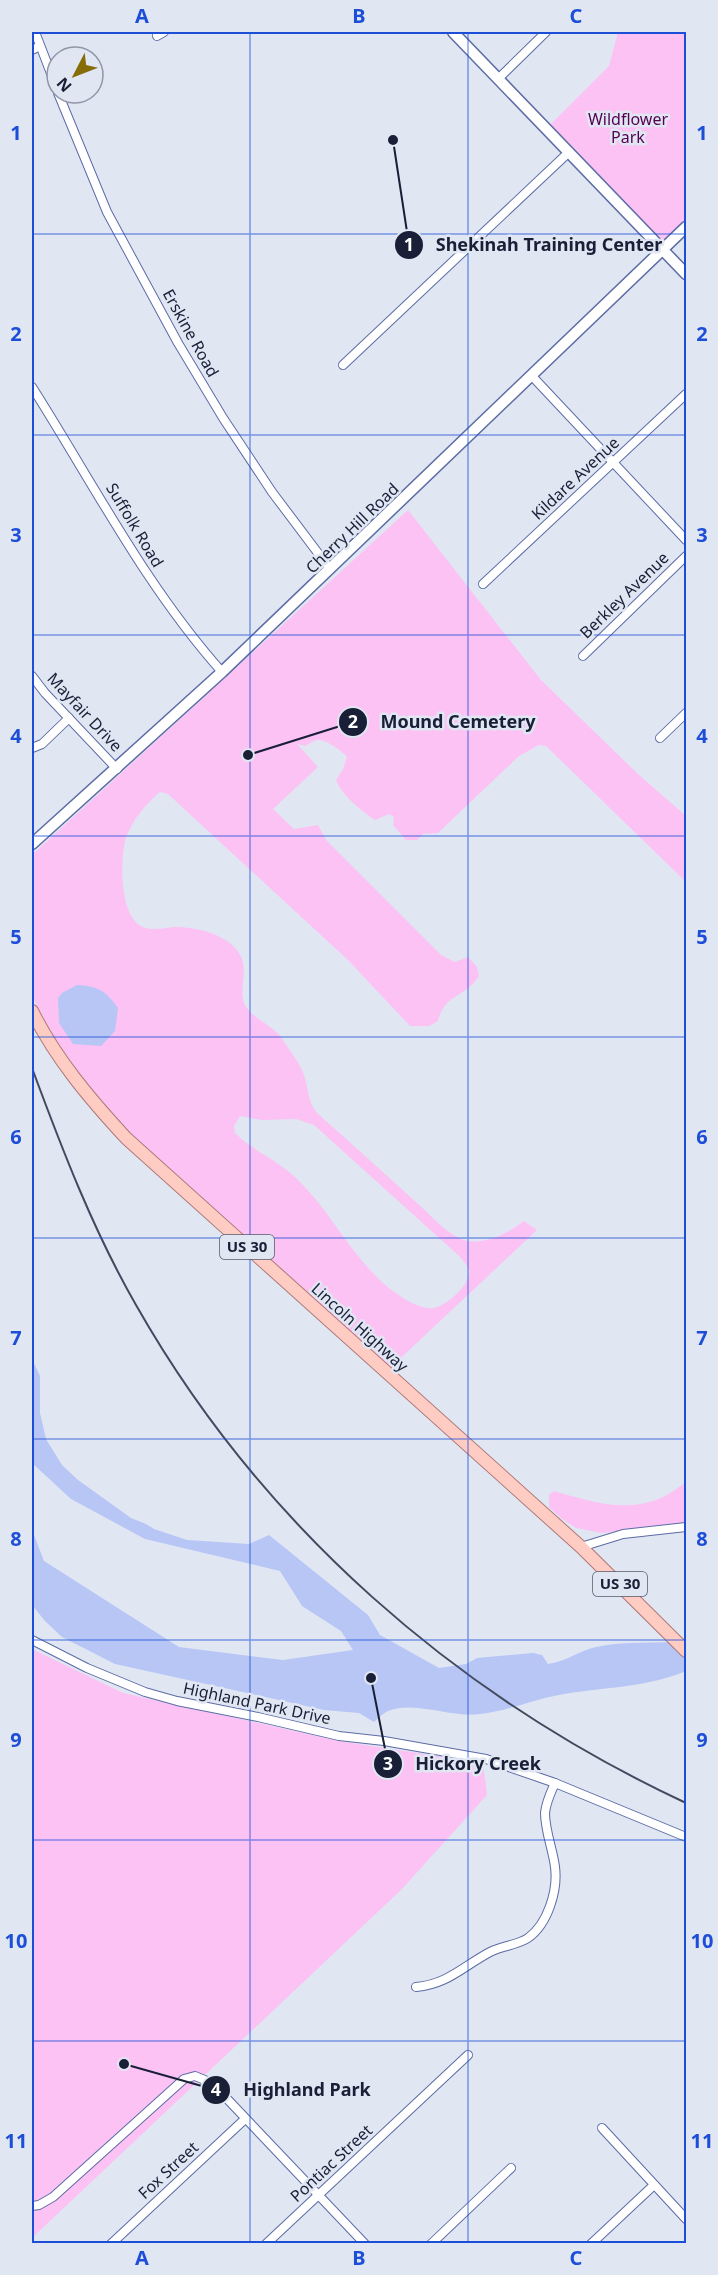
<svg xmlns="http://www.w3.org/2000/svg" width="718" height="2275" font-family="'Noto Sans',sans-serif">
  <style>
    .green { fill: #fcc2f4; fill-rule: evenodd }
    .water { fill: #b7c6f5 }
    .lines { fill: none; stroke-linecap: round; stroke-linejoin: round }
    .minor-casing { stroke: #5c6ca5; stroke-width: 10 }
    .tertiary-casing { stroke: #5c6ca5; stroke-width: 13 }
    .primary-casing { stroke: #ae7978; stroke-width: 14 }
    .minor { stroke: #fff; stroke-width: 8 }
    .tertiary { stroke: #fff; stroke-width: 10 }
    .primary { stroke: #feccc3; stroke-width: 12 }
    .rail { stroke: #434a5e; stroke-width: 2 }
    .grid { fill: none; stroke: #1d4ed8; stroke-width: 1.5; stroke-opacity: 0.55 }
    .labels { text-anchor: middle; stroke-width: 5; stroke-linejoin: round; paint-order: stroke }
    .shield { fill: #e1e6f3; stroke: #545b6f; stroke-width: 1.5 }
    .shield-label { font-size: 15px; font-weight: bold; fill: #181f36 }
    .park-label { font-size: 16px; fill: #560051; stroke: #e1e6f3 }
    .street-label { font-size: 16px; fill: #181f36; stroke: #e1e6f3 }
    .leader { fill: none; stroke: #181f36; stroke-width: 2 }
    .callout-dot { fill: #181f36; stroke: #e1e6f3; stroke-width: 2 }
    .mark-label { font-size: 18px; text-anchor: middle; font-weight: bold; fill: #fff }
    .callout-label { font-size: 18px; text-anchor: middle; font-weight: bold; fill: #181f36; stroke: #e1e6f3; stroke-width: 5; stroke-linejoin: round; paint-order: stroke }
    .neatline { fill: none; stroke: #1d4ed8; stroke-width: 2 }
    .grid-label { font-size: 20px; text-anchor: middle; font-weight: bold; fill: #1d4ed8 }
  </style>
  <rect width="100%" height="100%" fill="#e1e6f3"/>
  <g class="green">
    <path d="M618,32H686V223L662,246L548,127L609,66Z"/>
    <path d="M408,510L541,680L639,775L686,816V882L546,746L539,745L519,756L438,833L423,834L417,840H406L393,825L394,817L389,814L375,820C362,812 341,794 336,780L343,769L347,757C342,751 328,741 320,740C315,739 310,744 305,746L297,744L318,767L273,809L294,829L318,825L326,840L441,955L455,962L468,957L477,967L479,976C465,998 444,994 438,1021L429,1026H410L348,960L168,794L160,792C146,804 134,818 127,835C119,855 119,918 143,927C152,931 165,928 175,927C194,927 224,933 237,950C251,969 238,985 244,1003C251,1019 274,1025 283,1040C290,1051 300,1063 304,1075C309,1089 307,1101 317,1113C351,1143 384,1173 417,1203C431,1215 446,1234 464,1240C485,1246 508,1233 524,1221L537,1230L389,1369L113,1117L68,1058L45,1023L32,995V855ZM240,1116L262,1120L296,1119L314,1125L458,1255C462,1260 467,1264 469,1270C472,1284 446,1306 434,1308C427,1309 418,1306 412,1303C359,1276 338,1218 297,1179C279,1161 253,1151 235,1133L234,1126Z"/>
    <path d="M686,1482V1524L602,1533L576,1528L562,1519L549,1507V1495L554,1491C588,1501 628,1514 663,1497C671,1493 679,1487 686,1482Z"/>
    <path d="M32,1649L123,1693L339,1741L483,1763L487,1795L401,1890L32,2238Z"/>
  </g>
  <g class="water">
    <path d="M77,985C98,986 106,991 118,1008L115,1031L101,1046L73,1044L59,1023L58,998L62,993Z"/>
    <path d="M32,1359L40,1376V1413L46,1439L62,1465L78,1480L131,1518L146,1524L154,1529L187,1540L249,1544L269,1535L368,1615L380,1635L439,1668L466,1664L477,1658L533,1653L542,1655L548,1664C565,1662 579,1651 596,1647C625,1641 657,1643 686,1642V1671C646,1688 602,1687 559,1695C532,1700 507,1711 480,1714C451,1718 414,1700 388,1711C383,1713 378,1719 374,1722L359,1713L324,1710L115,1664L62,1637L45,1621L32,1605V1530L44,1561L179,1647L283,1660L353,1650L341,1631L302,1606L280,1571L145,1539L71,1499L32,1463Z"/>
  </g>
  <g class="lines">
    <defs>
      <g id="minor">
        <path d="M35,32L57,89"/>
        <path d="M157,36L164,32"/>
        <path d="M32,50L40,46"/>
        <path d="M499,78L546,32"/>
        <path d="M58,93L107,212L178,343L223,418L272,492L330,569"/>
        <path d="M343,365L568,153"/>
        <path d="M531,375L686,540"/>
        <path d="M32,387C93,483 146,587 222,672"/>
        <path d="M483,584L686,394"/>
        <path d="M583,656L686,556"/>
        <path d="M32,676L45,693L117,769"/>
        <path d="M660,738L686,713"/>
        <path d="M32,748L42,744L69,718"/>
        <path d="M581,1547L623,1534L686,1527"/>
        <path d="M32,1640L87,1668L145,1692L177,1701L258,1717L339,1736L384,1741L486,1759L555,1783L686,1837"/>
        <path d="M416,1987C448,1984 462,1967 490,1952C501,1946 518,1945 528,1938C548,1924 558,1890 555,1867C553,1850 545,1831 545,1813C546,1802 551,1792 555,1783"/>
        <path d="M602,2128L686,2219"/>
        <path d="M32,2206L39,2205L53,2197L184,2079L195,2076L212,2083L365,2244"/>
        <path d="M111,2244L245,2119"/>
        <path d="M266,2244L468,2055"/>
        <path d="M431,2244L511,2168"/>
        <path d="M591,2244L654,2185"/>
      </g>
      <g id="tertiary">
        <path d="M453,32L686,274"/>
        <path d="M32,844L222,672L686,227"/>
      </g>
      <path id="primary" d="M32,1011C56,1059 90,1099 126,1138L581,1547L686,1651"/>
    </defs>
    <use href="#minor" class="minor-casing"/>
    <use href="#tertiary" class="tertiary-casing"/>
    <use href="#primary" class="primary-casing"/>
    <use href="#minor" class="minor"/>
    <use href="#tertiary" class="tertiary"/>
    <use href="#primary" class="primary"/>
    <path class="rail" d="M32,1068C62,1149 93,1230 136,1305C262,1527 457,1696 686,1803"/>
  </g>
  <path class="grid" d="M250,32V2244M468,32V2244M32,234H686M32,435H686M32,635H686M32,836H686M32,1037H686M32,1238H686M32,1439H686M32,1640H686M32,1840H686M32,2041H686"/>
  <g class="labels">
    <g class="shield">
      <rect x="220" y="1235" width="54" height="24" rx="4.5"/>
      <rect x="593" y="1572" width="54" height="24" rx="4.5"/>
    </g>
    <g class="shield-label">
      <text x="247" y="1252">US 30</text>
      <text x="620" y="1589">US 30</text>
    </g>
    <g class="park-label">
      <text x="628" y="125">Wildflower<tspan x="628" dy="18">Park</tspan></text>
    </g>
    <g class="street-label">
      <text transform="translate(191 333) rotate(61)" y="6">Erskine Road</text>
      <text transform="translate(575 478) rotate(-43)" y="6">Kildare Avenue</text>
      <text transform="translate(135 525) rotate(59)" y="6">Suffolk Road</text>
      <text transform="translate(352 528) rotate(-44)" y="6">Cherry Hill Road</text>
      <text transform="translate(624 595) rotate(-44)" y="6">Berkley Avenue</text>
      <text transform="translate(85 712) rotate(47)" y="6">Mayfair Drive</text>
      <text transform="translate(360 1327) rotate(42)" y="6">Lincoln Highway</text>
      <text transform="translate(257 1703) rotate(12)" y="6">Highland Park Drive</text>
      <text transform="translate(331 2163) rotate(-43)" y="6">Pontiac Street</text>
      <text transform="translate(168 2170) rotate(-43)" y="6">Fox Street</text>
    </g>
  </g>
  <path class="leader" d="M393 140L409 245M248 755L353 722M371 1678L388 1764M124 2064L216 2090"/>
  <g class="callout-dot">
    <circle cx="393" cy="140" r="6"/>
    <circle cx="248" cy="755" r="6"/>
    <circle cx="371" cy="1678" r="6"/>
    <circle cx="124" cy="2064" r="6"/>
    <circle cx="409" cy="245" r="15"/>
    <circle cx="353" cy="722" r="15"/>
    <circle cx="388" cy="1764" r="15"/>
    <circle cx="216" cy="2090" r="15"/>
  </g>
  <g class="mark-label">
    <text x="409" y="251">1</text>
    <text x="353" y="728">2</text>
    <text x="388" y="1770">3</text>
    <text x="216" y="2096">4</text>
  </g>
  <g class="callout-label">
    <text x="549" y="251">Shekinah Training Center</text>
    <text x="458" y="728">Mound Cemetery</text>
    <text x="478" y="1770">Hickory Creek</text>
    <text x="307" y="2096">Highland Park</text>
  </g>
  <rect width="718" height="2275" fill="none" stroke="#e1e6f3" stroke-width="66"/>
  <g transform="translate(75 75) rotate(228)"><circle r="28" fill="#e1e6f3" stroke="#9196a7" stroke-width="1.5"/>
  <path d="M0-4.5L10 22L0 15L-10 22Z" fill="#876c0a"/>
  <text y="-9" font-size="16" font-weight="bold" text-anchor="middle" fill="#181f36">N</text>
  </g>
  <rect x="33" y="33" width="652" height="2209" class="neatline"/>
  <g class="grid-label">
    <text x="142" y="23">A</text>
    <text x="359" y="23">B</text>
    <text x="576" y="23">C</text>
    <text x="16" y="140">1</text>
    <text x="702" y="140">1</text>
    <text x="16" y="341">2</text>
    <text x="702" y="341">2</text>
    <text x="16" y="542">3</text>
    <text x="702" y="542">3</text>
    <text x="16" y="743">4</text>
    <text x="702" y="743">4</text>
    <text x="16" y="944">5</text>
    <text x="702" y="944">5</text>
    <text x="16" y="1144">6</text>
    <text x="702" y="1144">6</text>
    <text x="16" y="1345">7</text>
    <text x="702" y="1345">7</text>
    <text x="16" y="1546">8</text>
    <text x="702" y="1546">8</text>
    <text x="16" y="1747">9</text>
    <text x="702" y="1747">9</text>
    <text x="16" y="1948">10</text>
    <text x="702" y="1948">10</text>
    <text x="16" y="2148">11</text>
    <text x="702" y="2148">11</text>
    <text x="142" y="2265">A</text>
    <text x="359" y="2265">B</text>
    <text x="576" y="2265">C</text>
  </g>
</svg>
